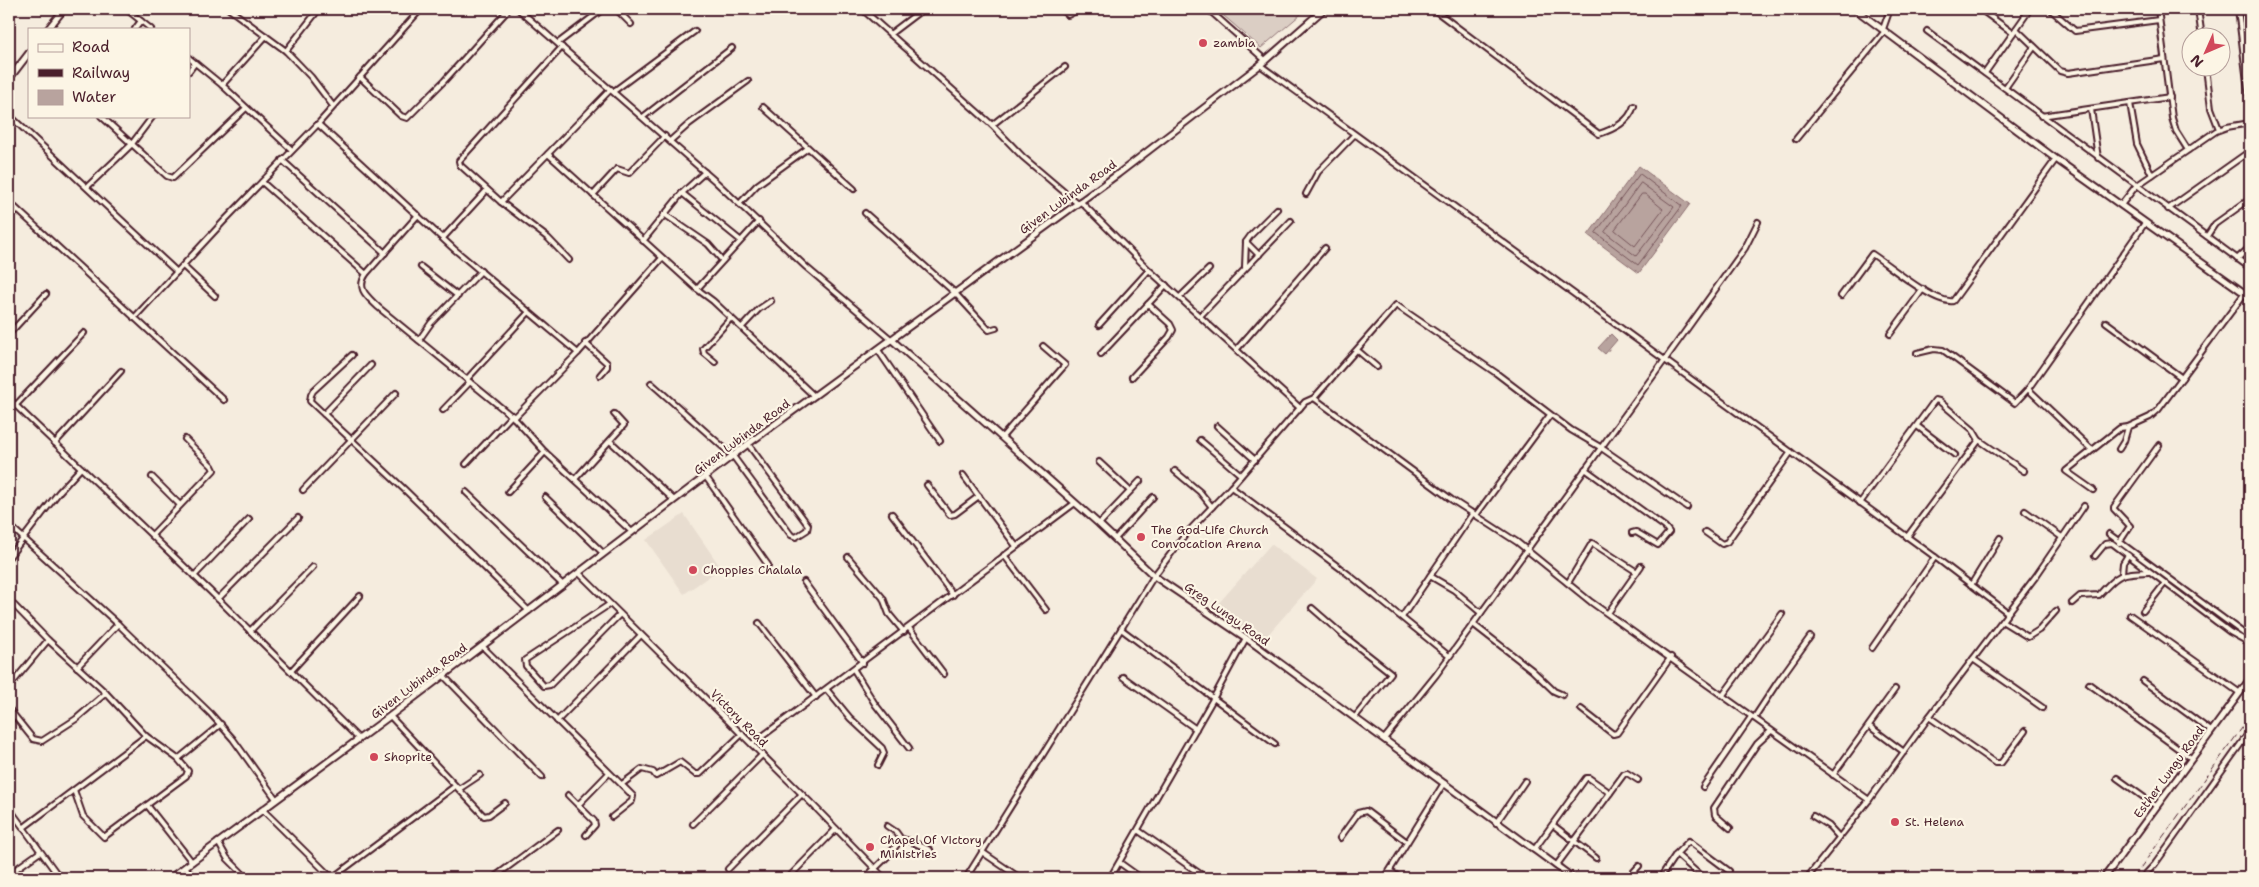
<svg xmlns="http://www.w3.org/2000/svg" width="2259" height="887" font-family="'Shantell Sans',sans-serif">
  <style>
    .built { fill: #e8ddd0 }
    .green { fill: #dbcec4; stroke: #927678 }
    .water { fill: #b8a39e; stroke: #8c6e70 }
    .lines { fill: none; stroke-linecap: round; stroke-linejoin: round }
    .shore { stroke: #765459; stroke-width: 1 }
    .street-casing { stroke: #4a1f2b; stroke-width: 8 }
    .secondary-casing { stroke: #4a1f2b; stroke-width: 9 }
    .street { stroke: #fcf5e5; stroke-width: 4 }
    .secondary { stroke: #fcf5e5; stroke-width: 5 }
    .rail { stroke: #4a1f2b; stroke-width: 1; stroke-dasharray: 8 4; stroke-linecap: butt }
    .poi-dot { fill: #d1495b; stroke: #fcf5e5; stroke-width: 2 }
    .labels { text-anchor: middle; stroke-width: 4.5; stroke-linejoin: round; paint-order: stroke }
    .poi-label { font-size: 12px; fill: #4a1f2b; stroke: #fcf5e5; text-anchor: start }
    .street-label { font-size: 12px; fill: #4a1f2b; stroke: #fcf5e5 }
  </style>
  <rect width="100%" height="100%" fill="#f5ecde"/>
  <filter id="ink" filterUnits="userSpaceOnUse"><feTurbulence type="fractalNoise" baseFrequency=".02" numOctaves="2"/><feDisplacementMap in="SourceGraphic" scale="10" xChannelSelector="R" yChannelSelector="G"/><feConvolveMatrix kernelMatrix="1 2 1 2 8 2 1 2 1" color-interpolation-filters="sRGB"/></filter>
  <g filter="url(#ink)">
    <g class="built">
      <path d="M684,514L721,568L684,594L646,540Z"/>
      <path d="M1271,544L1317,579L1257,647L1244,634L1241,626H1233L1210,613Z"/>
    </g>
    <path class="green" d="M1216,9H1307L1261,48Z"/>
    <g class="water">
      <path d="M1639,166L1690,204L1639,273L1588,235Z"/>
      <path d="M1611,334L1617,340L1605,354L1598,348Z"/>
    </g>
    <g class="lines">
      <g class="shore">
        <path d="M1640,174L1682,206L1638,265L1596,233Z"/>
        <path d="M1641,183L1674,207L1636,256L1605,232Z"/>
        <path d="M1642,194H1645L1663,209L1635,246L1615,230Z"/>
      </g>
      <defs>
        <g id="street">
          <path d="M126,9L151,29"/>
          <path d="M229,9L286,51L311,77L333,106"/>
          <path d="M518,9L715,181L806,267L892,340"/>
          <path d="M616,9L631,24"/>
          <path d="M862,9L992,125L1023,157L1077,203"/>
          <path d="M1060,9L1068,15L1080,9"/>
          <path d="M1208,9L1265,60"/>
          <path d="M1433,9L1599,134C1614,129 1629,122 1634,106"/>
          <path d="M1980,9L2013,33"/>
          <path d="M2050,9L2075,31L2159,20"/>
          <path d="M2158,9L2172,118L2176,131L2188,150"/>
          <path d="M2198,9L2202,38"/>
          <path d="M2238,9L2250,106"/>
          <path d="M135,29L141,21"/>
          <path d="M1883,29L1890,9"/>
          <path d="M2016,29L2060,71L2068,73L2164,59"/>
          <path d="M1927,31L2250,268"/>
          <path d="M890,34L923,9"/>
          <path d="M558,43L603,9"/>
          <path d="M562,47L459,161L460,165L501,202L611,89"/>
          <path d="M286,51L319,9"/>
          <path d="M189,58L222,85L292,150"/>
          <path d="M1260,65L1935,557L2007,612"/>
          <path d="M2206,68L2211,108L2219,129"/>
          <path d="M189,71L195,63"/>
          <path d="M1985,73L2030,9"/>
          <path d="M360,77L401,116L407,118L444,81L509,9"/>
          <path d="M222,85L266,36"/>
          <path d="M2005,88L2034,47"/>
          <path d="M614,91L695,31"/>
          <path d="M2130,103L2137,144L2152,175"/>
          <path d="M763,107L854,189"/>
          <path d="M2091,109L2098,158"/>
          <path d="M9,115L177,272"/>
          <path d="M101,116L167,176L173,178L246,108"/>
          <path d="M2041,116L2170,97"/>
          <path d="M643,117L732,48"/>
          <path d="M318,124L454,249L578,353"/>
          <path d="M992,125L1065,67"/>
          <path d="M1796,139L1885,31"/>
          <path d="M670,141L689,124L748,81"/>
          <path d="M548,154L697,289L713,301L814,396"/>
          <path d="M282,160L385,253"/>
          <path d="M262,182L366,274"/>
          <path d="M87,187L131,145L153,116"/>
          <path d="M682,193L740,240"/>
          <path d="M1306,194L1318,172L1354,135"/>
          <path d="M593,195L617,169L629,173L665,136"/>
          <path d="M1080,201L1149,270L1300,408"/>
          <path d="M9,202L224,400"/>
          <path d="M501,202L548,238L569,260"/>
          <path d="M740,203L757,185L808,148"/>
          <path d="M2121,205L2136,186L2216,131L2227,127L2250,123"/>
          <path d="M2168,209L2250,151"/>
          <path d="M865,213L954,292L989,330L996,328"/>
          <path d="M664,214L708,244L722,260"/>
          <path d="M418,215L366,274C356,289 367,296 378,307L514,418L545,452L632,532"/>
          <path d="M2207,236L2215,224L2250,199"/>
          <path d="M443,238L487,190"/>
          <path d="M643,241L682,193L705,172"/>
          <path d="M1246,242L1259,255"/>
          <path d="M2237,259L2250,247"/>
          <path d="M183,266L215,296"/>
          <path d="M421,267L458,296"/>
          <path d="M1245,267L1246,242L1251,235L1277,209"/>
          <path d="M697,289L759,221"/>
          <path d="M1841,296L1872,254C1889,265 1934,304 1953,301L2056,159"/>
          <path d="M1180,297L1209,269"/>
          <path d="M1200,316L1291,221"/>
          <path d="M134,318L224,221L318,124L421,9"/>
          <path d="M2106,322L2182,378"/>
          <path d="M1099,325L1149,270"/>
          <path d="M742,327L759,309L771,301"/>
          <path d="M9,334L46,294"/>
          <path d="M1890,334L1923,289"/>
          <path d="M419,340L431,323L481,271"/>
          <path d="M585,343L607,363V367L600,375"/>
          <path d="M1237,349L1325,248"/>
          <path d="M878,350L940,441"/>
          <path d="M1357,350L1377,367"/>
          <path d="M1917,353L1934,349L1943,350L2015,403L2028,389L2145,223"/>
          <path d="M1101,354L1166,285"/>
          <path d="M352,355L313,391L311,395L310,401L405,490L529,611"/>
          <path d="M715,362L704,353L703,349L731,318"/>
          <path d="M1132,377L1169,337L1173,330L1170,324L1148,304"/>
          <path d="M467,379L529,312"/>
          <path d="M651,383L733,456L791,535L796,537L807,530L808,525L748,444"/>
          <path d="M2028,389L2092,450"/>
          <path d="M1314,398L1452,500L1517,542L1591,602L1869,800"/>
          <path d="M9,399L210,591L358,738"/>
          <path d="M15,406L84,333"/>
          <path d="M443,410L470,382"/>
          <path d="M324,414L371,365"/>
          <path d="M514,418L578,353L662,258"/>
          <path d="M1217,426L1255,460"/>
          <path d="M1917,426L1955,455"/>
          <path d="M1002,437L1065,365L1043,346"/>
          <path d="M1200,440L1241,475"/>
          <path d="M610,441L674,500"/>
          <path d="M55,443L121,371"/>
          <path d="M2119,449L2124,441L2128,427L2150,417L2158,410L2245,293"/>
          <path d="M1099,462L1130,491"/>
          <path d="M466,464L512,415"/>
          <path d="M1585,469L1665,527L1669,532L1658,545L1636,532L1632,533"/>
          <path d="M1175,471L1200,492L1212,507"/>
          <path d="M963,475L1016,546"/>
          <path d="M152,477L180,505"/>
          <path d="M706,477L768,565"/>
          <path d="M575,479L624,425L614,414"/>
          <path d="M927,485L950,515L955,514L979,496"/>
          <path d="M1231,487L1348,574L1449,656"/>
          <path d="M303,490L396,393"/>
          <path d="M2093,490L2066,471L2120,428L2128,427"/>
          <path d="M466,492L563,585"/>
          <path d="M508,492L545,452"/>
          <path d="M545,497L603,553"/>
          <path d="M1860,503L1935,400L1939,401L1973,430L1979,440L2024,471"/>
          <path d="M2025,511L2063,538"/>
          <path d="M892,514L953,595"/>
          <path d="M1476,515L1550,415"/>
          <path d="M1099,524L1140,481"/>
          <path d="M9,525L118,624L210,713L233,739L276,799"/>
          <path d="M1705,532L1722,544L1727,542L1791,452"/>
          <path d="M2109,534L2250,638"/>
          <path d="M152,535L214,470L212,466L185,439"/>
          <path d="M1907,537L1979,440"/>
          <path d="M1115,539L1153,497"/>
          <path d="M2119,543L2130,526L2114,509V507L2159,445"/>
          <path d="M1004,555L1046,610"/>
          <path d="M2095,556L2105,544L2112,543L2230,632L2250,643"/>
          <path d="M9,557L59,492L81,468"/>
          <path d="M848,557L883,598L889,614L904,632"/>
          <path d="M579,573L812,804L884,878"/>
          <path d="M2122,573L2123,563L2128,555"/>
          <path d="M194,576L249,519"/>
          <path d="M1430,576L1454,590L1481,613"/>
          <path d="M804,582L863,663"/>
          <path d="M1568,583L1592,543L1637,572"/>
          <path d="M1971,585L2000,538"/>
          <path d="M218,599L298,518"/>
          <path d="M9,600L48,640L106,693L146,736L178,759L188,771L186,776L104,837L83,816L74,790"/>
          <path d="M2072,603L2080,596L2099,595C2119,573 2120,573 2149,572"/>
          <path d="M610,604L525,660L526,666L544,686L550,685L620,614"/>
          <path d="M1312,608L1343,635L1391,673L1355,717"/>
          <path d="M2143,611L2165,583"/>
          <path d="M1608,613L1641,566"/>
          <path d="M2130,615L2240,693"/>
          <path d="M1402,617L1473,513"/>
          <path d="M2002,621L2028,637L2039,630L2056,611"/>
          <path d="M759,623L816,697"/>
          <path d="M1473,624L1532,670L1554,691L1563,695"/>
          <path d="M909,628L944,674"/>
          <path d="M1121,629L1275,744"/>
          <path d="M250,631L313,567"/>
          <path d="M482,646L633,796L632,801L612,817"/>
          <path d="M1872,648L1935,557"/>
          <path d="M1973,659L2043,708"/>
          <path d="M77,667L118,624"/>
          <path d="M854,670L875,704L909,748"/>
          <path d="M291,671L360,596"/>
          <path d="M443,675L542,777"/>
          <path d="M1123,677L1196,729"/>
          <path d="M2143,681L2211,731"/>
          <path d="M2089,684L2191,758"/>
          <path d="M9,687L48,640"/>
          <path d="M827,690L850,718L882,748L884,753L878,765"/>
          <path d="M1723,695L1782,614"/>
          <path d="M9,709L33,739L42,741L76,719L106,693"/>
          <path d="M1581,709L1613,734L1617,733L1671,657"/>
          <path d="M390,716L484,816L489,815L505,803"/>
          <path d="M1929,717L1995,763H2001L2025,731"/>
          <path d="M1754,718L1777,683L1810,637"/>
          <path d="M557,721L641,635"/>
          <path d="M1869,726L1904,752"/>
          <path d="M1384,739L1436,675L1664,361L1745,248L1758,222"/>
          <path d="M752,744L1075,503"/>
          <path d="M178,759L221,724"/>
          <path d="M1833,775L1895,689"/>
          <path d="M2117,778L2156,806"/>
          <path d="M622,784L642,769L653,772L656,776L680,762L695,774H700L742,734"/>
          <path d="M1703,787L1751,717"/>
          <path d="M459,789L480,775"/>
          <path d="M568,795L594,821L595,825L586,835"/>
          <path d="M147,805L192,862"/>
          <path d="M578,805L609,773"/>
          <path d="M9,808L60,878"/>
          <path d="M263,810L332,878"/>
          <path d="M1813,816L1829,826L1839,837"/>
          <path d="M1496,823L1525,781"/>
          <path d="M693,824L763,754"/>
          <path d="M1553,825L1596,858"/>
          <path d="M23,828L146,736"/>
          <path d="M1730,828L1715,815L1714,808L1757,744L1771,731"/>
          <path d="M1139,831L1206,878"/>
          <path d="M1340,838L1358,813L1366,811L1407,842"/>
          <path d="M901,839L910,841L930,850"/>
          <path d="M218,842L227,858L247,878"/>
          <path d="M1534,850L1586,778H1589L1610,793"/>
          <path d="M982,852L1020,878"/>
          <path d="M1676,854L1703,878"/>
          <path d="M1120,863L1141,878"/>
          <path d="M1556,866L1624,774L1627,773L1638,780"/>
          <path d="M185,867L194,878"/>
          <path d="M728,869L802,794"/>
          <path d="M1390,871L1400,878"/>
          <path d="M9,874L40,852"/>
          <path d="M1604,877L1605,878"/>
          <path d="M332,878L455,786"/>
          <path d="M493,878L558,830"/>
          <path d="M788,878L836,829"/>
          <path d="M865,878L889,855L901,839L896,832L887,826"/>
          <path d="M966,878L1154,576L1185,535L1231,487L1305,402L1314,398L1396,305L1496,373L1571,430L1600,447L1687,507"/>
          <path d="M1110,878L1213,699L1246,638"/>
          <path d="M1385,878L1444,783"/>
          <path d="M1628,878L1639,866"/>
          <path d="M1660,878L1676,854L1689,841L1729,871"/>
          <path d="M1807,878L1869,800L1929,717L2036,576L2084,506"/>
          <path d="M2142,878L2155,864L2250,731"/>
        </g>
        <g id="secondary">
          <path d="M1855,9L2056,159L2250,297"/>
          <path d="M48,29L64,9"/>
          <path d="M9,79L29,53"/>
          <path d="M892,340L1099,524L1154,576L1246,638L1573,878"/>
          <path d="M170,878L390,716L748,444L1118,174L1260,65L1324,9"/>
          <path d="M2104,878L2250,679"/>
        </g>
      </defs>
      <use href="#street" class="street-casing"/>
      <use href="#secondary" class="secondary-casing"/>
      <use href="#street" class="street"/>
      <use href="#secondary" class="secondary"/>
      <path class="rail" d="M2133,878L2250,717"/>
    </g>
  </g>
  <g class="poi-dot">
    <circle cx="1203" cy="43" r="5"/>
    <circle cx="1141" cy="537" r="5"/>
    <circle cx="693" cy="570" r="5"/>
    <circle cx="374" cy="757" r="5"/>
    <circle cx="1895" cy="822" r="5"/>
    <circle cx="870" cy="847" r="5"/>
  </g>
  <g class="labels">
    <g class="poi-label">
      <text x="1213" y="47">zambia</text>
      <text x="1151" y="534">The God-Life Church<tspan x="1151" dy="14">Convocation Arena</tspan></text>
      <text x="703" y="574">Choppies Chalala</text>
      <text x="384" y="761">Shoprite</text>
      <text x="1905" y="826">St. Helena</text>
      <text x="880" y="844">Chapel Of Victory<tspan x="880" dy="14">Ministries</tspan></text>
    </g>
    <g class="street-label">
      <text transform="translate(1068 197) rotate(-36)" y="4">Given Lubinda Road</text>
      <text transform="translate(742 437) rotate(-37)" y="4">Given Lubinda Road</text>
      <text transform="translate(1227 614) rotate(35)" y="4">Greg Lungu Road</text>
      <text transform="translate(419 681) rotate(-37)" y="4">Given Lubinda Road</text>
      <text transform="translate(739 718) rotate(45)" y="4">Victory Road</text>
      <text transform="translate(2169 772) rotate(-54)" y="4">Esther Lungu Road</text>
    </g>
  </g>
  <rect width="2259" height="887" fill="none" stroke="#fcf5e5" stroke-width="30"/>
  <rect x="15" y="15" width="2229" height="857" fill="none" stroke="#4a1f2b" stroke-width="2" filter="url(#ink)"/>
  <rect x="28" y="28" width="162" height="90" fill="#fcf5e5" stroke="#b59f9b"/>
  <rect x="38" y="44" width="25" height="8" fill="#fcf5e5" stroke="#b59f9b"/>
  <text x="72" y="52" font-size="15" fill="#4a1f2b">Road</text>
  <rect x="38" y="69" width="25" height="8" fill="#4a1f2b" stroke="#b59f9b"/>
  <text x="72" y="78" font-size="15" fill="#4a1f2b">Railway</text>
  <rect x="38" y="90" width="25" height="15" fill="#b8a39e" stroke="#b59f9b"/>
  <text x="72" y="102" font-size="15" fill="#4a1f2b">Water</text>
  <g transform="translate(2206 52) rotate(225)"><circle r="24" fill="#fcf5e5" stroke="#b59f9b"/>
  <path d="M0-4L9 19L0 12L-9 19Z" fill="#d1495b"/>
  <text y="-8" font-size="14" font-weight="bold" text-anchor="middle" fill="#4a1f2b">N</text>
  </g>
</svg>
